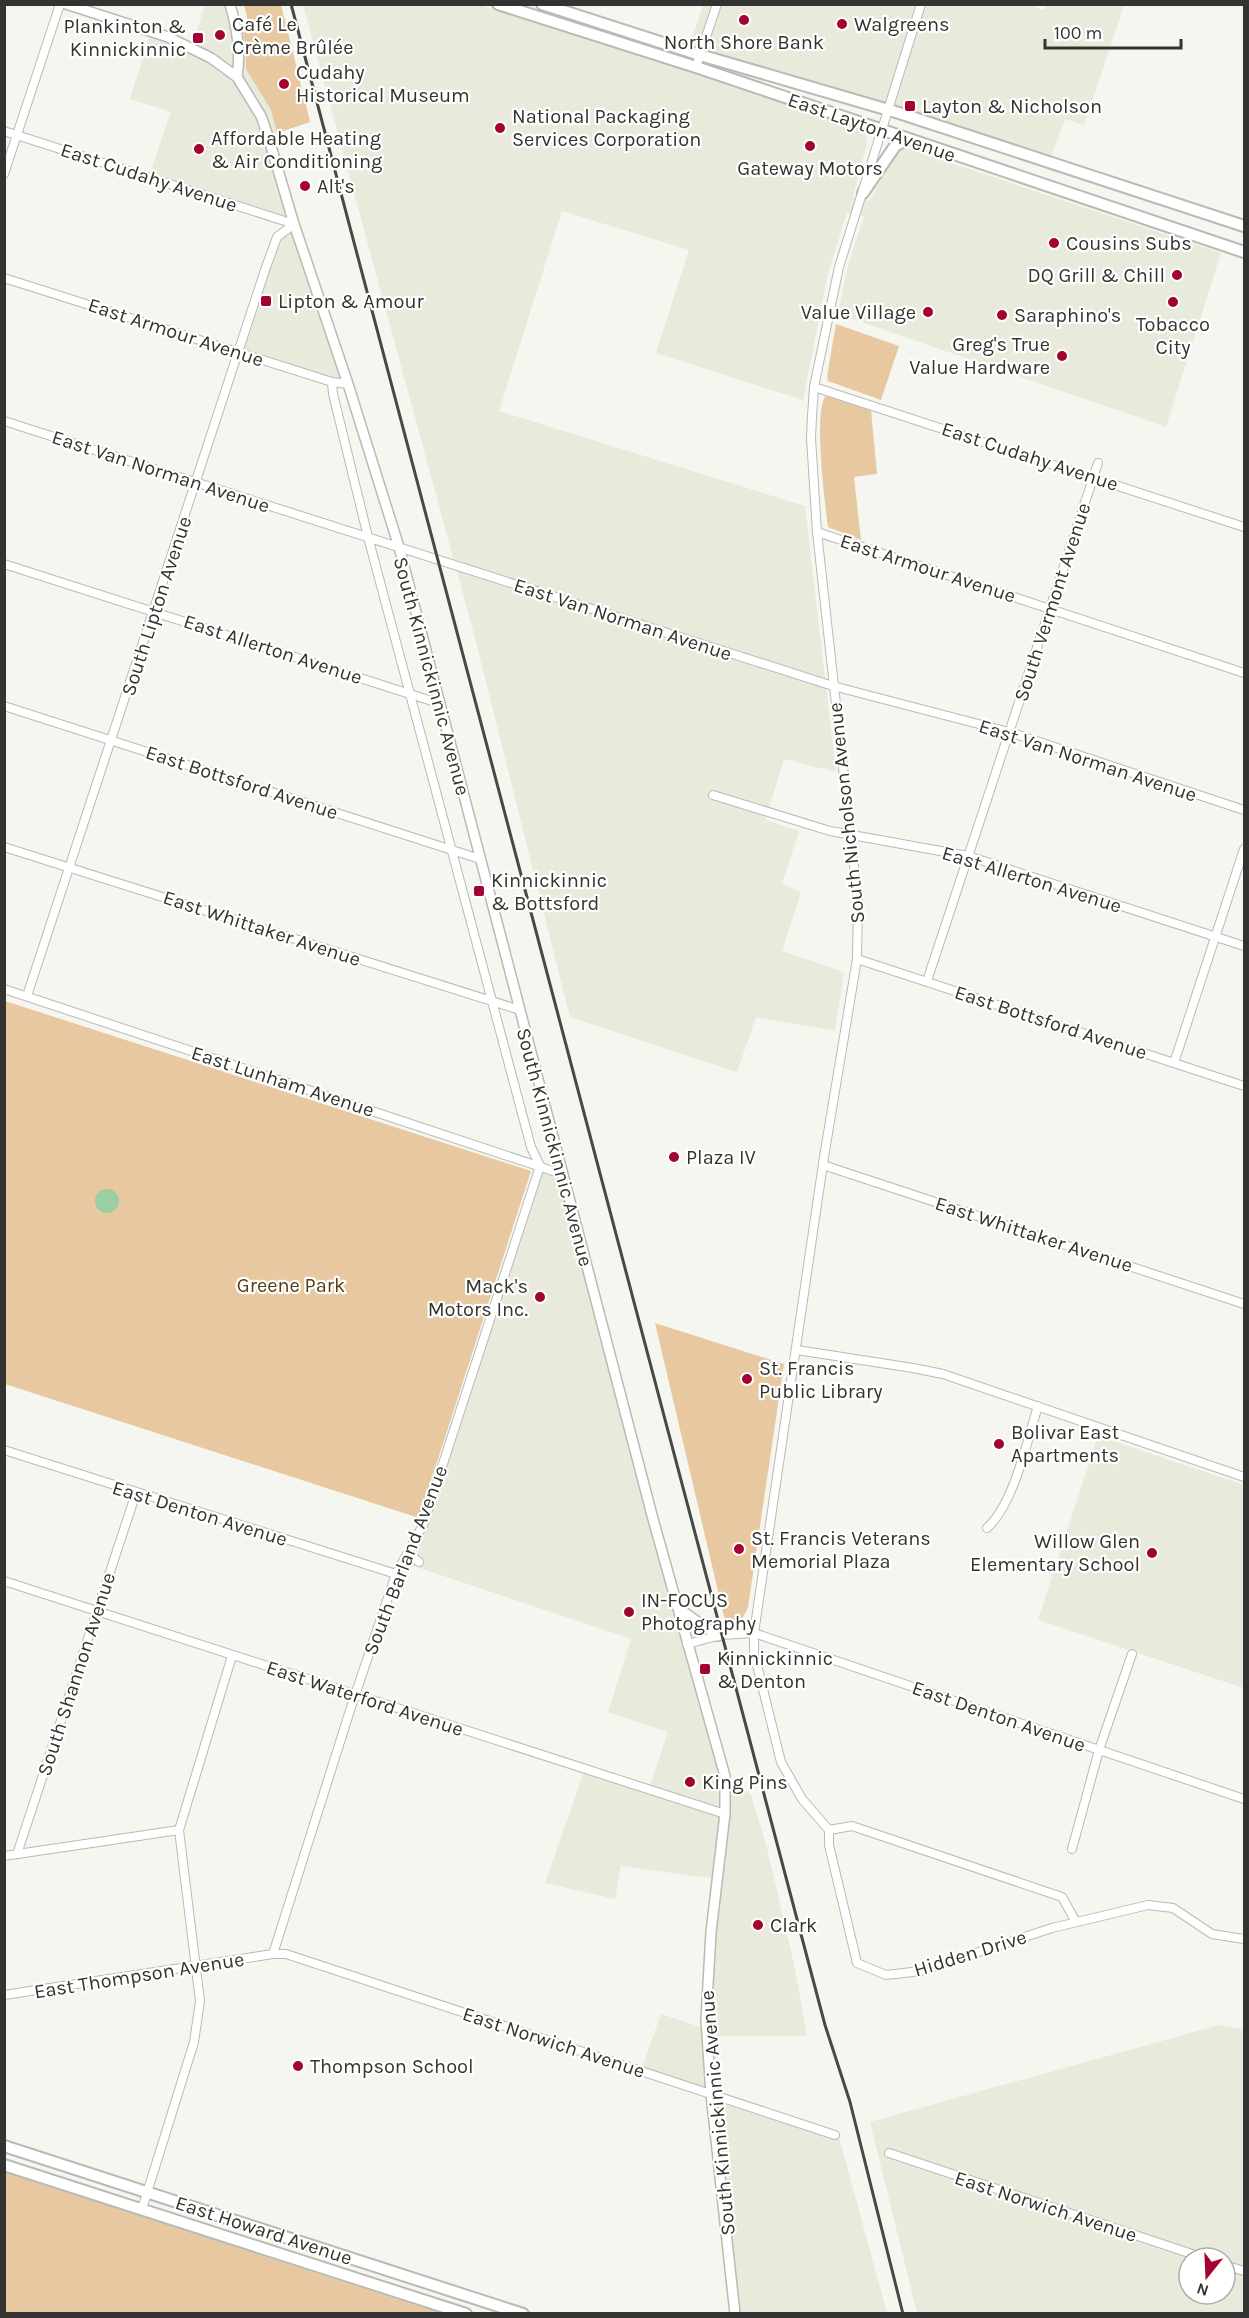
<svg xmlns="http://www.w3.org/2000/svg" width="1249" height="2318" font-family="Karla,sans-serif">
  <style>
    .built { fill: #e8eadb; fill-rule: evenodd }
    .green { fill: #e7c8a0 }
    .water { fill: #99cfa3 }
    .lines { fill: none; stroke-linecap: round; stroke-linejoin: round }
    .minor-casing { stroke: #babab4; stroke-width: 10 }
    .tertiary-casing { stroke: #babab4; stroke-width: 12 }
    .secondary-casing { stroke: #babab4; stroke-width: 14 }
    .minor { stroke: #fff; stroke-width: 8 }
    .tertiary { stroke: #fff; stroke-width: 9 }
    .secondary { stroke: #fff; stroke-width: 10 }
    .rail { stroke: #484845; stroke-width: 3 }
    .poi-dot { fill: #a20330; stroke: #fffffe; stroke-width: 2 }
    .labels { text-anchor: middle; stroke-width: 4.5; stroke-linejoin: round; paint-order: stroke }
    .poi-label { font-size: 20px; fill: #333331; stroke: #fffffe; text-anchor: start }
    .street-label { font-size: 20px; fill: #333331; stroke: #fffffe }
    .park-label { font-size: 20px; fill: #573c13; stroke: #fffffe }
  </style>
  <rect width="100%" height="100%" fill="#f5f6ef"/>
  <g class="built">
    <path d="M1025,4L1044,10L1047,5H1124L1084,125L1065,119L1049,162L688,50L703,5Z"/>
    <path d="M205,5H230L237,32L285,18L310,122L269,136L348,384L239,352L277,237L293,224L149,176L171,112L130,99L151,32L191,48Z"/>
    <path d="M303,5H480L759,93L858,129L866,134L867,143L853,196L869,201L897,152L906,148L1221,253L1166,427L838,314L847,269L864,216L847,213L828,273L803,400L656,353L689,250L562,211L499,411L805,506L836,772L784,759L765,820L799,831L782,884L801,892L782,951L844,972L835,1031L756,1017L737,1072L570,1017L476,642Z"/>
    <path d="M540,1166L562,1174L725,1776L751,1795L766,1844L794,1964L807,2036H707L711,2094L839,2137L887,2313H735L711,2095L641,2071L661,2014L706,2029L717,1879L621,1866L615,1899L545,1883L585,1769L643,1787L650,1785L668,1732L608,1712L631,1639L402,1562L416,1540Z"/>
    <path d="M1098,1436L1244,1485V1688L1038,1620Z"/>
    <path d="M1219,2025L1244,2029V2313H917L870,2122ZM1189,2258H1225V2294H1189Z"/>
  </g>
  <g class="green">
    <path d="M244,5H281L310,122L277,133L271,110L246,69V47L243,32L248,21Z"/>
    <path d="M836,324L899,346L881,400L828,381L827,376Z"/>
    <path d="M826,396L871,410L877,474L854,477L861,540L828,527C825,506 813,408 826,396Z"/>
    <path d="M5,1001L531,1171L419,1518L5,1384Z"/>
    <path d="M655,1323L784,1364L748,1607C744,1619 738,1623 726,1625Z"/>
    <path d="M4,2172L415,2305L442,2313H5Z"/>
  </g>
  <circle class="water" cx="107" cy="1201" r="12"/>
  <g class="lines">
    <defs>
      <g id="minor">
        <path d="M921,4L839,267L814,387L812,416L811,438L817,532L858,903L857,959L824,1157L754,1633V1653L781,1762L802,1799L829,1830V1845L857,1963L886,1975L921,1971L1052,1928L1148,1905L1173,1908L1212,1934L1244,1939"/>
        <path d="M696,67L717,4"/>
        <path d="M4,131L294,224"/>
        <path d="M4,174L60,4"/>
        <path d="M4,278L332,382L348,384"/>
        <path d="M814,387L1244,527"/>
        <path d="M4,421L833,686L1009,732L1244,810"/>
        <path d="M817,532L1244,673"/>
        <path d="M4,564L438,703"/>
        <path d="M4,706L480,859"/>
        <path d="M713,795L830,831L968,856L1244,946"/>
        <path d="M4,847L520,1010"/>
        <path d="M857,959L1244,1086"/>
        <path d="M927,981L1098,463"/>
        <path d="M4,989L562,1174"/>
        <path d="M27,996L265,270L277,237L294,224"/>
        <path d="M1174,1063L1244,849"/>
        <path d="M823,1165L1244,1304"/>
        <path d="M797,1350L913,1368L943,1374L1244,1477"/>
        <path d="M4,1450L396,1574"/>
        <path d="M987,1528C1014,1504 1027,1441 1038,1406"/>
        <path d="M408,1553L419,1562"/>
        <path d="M4,1581L725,1814"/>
        <path d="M687,1644L721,1635L754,1633L1244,1799"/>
        <path d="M829,1830L852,1826L1062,1897L1076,1922"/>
        <path d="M1072,1849L1099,1750L1132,1654"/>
        <path d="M17,1854L136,1493"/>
        <path d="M4,1856L179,1830"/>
        <path d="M273,1954L352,1704L396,1574L423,1525L540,1166L531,1147L368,537L333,394L332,382"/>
        <path d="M4,1995L273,1954H286L835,2135"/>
        <path d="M889,2153L1204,2258"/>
        <path d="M142,2209L194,2042L200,2001L179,1830L232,1656"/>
        <path d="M1225,2265L1244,2271"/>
      </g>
      <g id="tertiary">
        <path d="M66,4L168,37L211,58L237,77L261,116L268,136L294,224L348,384L399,547L653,1519L725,1776V1814L711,1932L706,2019L711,2094L735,2314"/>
        <path d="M230,4C237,29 241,51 237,77"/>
        <path d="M678,1608L718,1636"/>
      </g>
      <g id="secondary">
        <path d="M498,4L696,67L1244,252"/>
        <path d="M542,4L700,55L899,113L1244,226"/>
        <path d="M863,193L895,146L907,139"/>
        <path d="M4,2146L523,2314"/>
        <path d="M4,2165L466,2314"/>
      </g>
    </defs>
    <use href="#minor" class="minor-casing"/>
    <use href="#tertiary" class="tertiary-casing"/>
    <use href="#secondary" class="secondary-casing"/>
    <use href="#minor" class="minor"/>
    <use href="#tertiary" class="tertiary"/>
    <use href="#secondary" class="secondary"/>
    <path class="rail" d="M291,4L825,2025L850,2102L903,2314"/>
  </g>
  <g class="poi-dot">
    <circle cx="744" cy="20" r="6"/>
    <circle cx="842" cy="24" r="6"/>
    <circle cx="220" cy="35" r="6"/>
    <rect x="192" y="32" width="12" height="12" rx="3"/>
    <circle cx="284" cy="84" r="6"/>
    <rect x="904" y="100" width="12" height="12" rx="3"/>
    <circle cx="500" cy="128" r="6"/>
    <circle cx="810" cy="146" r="6"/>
    <circle cx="199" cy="149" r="6"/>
    <circle cx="305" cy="186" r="6"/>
    <circle cx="1054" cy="243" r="6"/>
    <circle cx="1177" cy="275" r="6"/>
    <rect x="260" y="295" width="12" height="12" rx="3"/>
    <circle cx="1173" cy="302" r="6"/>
    <circle cx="928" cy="312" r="6"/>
    <circle cx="1002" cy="315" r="6"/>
    <circle cx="1062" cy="356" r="6"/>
    <rect x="473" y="885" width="12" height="12" rx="3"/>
    <circle cx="674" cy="1157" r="6"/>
    <circle cx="540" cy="1297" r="6"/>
    <circle cx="747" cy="1379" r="6"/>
    <circle cx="999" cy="1444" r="6"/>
    <circle cx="739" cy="1549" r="6"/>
    <circle cx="1152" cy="1553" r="6"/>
    <circle cx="629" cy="1612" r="6"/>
    <rect x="699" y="1663" width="12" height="12" rx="3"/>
    <circle cx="690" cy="1782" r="6"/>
    <circle cx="758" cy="1925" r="6"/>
    <circle cx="298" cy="2066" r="6"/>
  </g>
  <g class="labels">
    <g class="poi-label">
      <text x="232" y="31">Café Le<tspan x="232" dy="23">Crème Brûlée</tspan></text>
      <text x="854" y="31">Walgreens</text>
      <text x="186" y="33" text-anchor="end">Plankinton &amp;<tspan x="186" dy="23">Kinnickinnic</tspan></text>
      <text x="744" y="49" text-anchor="middle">North Shore Bank</text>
      <text x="296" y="79">Cudahy<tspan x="296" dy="23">Historical Museum</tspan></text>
      <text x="922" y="113">Layton &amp; Nicholson</text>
      <text x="512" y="123">National Packaging<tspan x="512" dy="23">Services Corporation</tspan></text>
      <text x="211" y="145">Affordable Heating<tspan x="211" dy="23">&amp; Air Conditioning</tspan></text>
      <text x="810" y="175" text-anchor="middle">Gateway Motors</text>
      <text x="317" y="193">Alt's</text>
      <text x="1066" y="250">Cousins Subs</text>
      <text x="1165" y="282" text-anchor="end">DQ Grill &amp; Chill</text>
      <text x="278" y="308">Lipton &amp; Amour</text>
      <text x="916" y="319" text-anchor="end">Value Village</text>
      <text x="1014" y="322">Saraphino's</text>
      <text x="1173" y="331" text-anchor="middle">Tobacco<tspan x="1173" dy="23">City</tspan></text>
      <text x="1050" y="351" text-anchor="end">Greg's True<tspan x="1050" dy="23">Value Hardware</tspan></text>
      <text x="491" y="887">Kinnickinnic<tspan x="491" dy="23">&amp; Bottsford</tspan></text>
      <text x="686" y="1164">Plaza IV</text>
      <text x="528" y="1293" text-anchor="end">Mack's<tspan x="528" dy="23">Motors Inc.</tspan></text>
      <text x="759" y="1375">St. Francis<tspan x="759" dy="23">Public Library</tspan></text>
      <text x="1011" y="1439">Bolivar East<tspan x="1011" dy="23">Apartments</tspan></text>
      <text x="751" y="1545">St. Francis Veterans<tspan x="751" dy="23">Memorial Plaza</tspan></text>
      <text x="1140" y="1548" text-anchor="end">Willow Glen<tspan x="1140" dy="23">Elementary School</tspan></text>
      <text x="641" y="1607">IN-FOCUS<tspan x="641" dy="23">Photography</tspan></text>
      <text x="717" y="1665">Kinnickinnic<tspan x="717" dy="23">&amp; Denton</tspan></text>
      <text x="702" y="1789">King Pins</text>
      <text x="770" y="1932">Clark</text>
      <text x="310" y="2073">Thompson School</text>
    </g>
    <g class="street-label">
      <text transform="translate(872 127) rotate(19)" y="7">East Layton Avenue</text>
      <text transform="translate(149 177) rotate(18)" y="7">East Cudahy Avenue</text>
      <text transform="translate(176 332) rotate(18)" y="7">East Armour Avenue</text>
      <text transform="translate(1030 456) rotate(18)" y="7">East Cudahy Avenue</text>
      <text transform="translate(161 471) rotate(18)" y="7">East Van Norman Avenue</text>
      <text transform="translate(928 568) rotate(18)" y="7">East Armour Avenue</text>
      <text transform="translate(1052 602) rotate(-72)" y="7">South Vermont Avenue</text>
      <text transform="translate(156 606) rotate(-72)" y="7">South Lipton Avenue</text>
      <text transform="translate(623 619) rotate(18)" y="7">East Van Norman Avenue</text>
      <text transform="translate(273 649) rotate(18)" y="7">East Allerton Avenue</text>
      <text transform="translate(432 676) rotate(75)" y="7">South Kinnickinnic Avenue</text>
      <text transform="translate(1088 760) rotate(18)" y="7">East Van Norman Avenue</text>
      <text transform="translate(242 782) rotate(18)" y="7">East Bottsford Avenue</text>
      <text transform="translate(846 813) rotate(-96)" y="7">South Nicholson Avenue</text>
      <text transform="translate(1032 879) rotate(17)" y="7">East Allerton Avenue</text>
      <text transform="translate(262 928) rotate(18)" y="7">East Whittaker Avenue</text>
      <text transform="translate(1051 1022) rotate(18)" y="7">East Bottsford Avenue</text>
      <text transform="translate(283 1081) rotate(18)" y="7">East Lunham Avenue</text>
      <text transform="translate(555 1147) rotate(75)" y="7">South Kinnickinnic Avenue</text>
      <text transform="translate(1034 1234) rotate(18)" y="7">East Whittaker Avenue</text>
      <text transform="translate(200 1513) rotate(17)" y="7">East Denton Avenue</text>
      <text transform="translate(405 1560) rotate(-69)" y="7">South Barland Avenue</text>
      <text transform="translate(76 1674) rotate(-72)" y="7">South Shannon Avenue</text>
      <text transform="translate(365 1698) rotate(18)" y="7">East Waterford Avenue</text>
      <text transform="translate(999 1716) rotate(19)" y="7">East Denton Avenue</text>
      <text transform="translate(970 1953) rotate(-17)" y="7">Hidden Drive</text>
      <text transform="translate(139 1975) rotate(-9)" y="7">East Thompson Avenue</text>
      <text transform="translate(554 2042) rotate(18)" y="7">East Norwich Avenue</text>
      <text transform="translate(717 2113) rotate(-95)" y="7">South Kinnickinnic Avenue</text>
      <text transform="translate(1046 2206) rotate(18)" y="7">East Norwich Avenue</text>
      <text transform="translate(264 2230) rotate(18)" y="7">East Howard Avenue</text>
    </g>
    <g class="park-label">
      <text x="291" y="1292">Greene Park</text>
    </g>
  </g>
  <rect width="1249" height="2318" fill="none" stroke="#333331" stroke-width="12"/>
  <g transform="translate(1207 2276) rotate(198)"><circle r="28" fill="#fffffe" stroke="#adadac" stroke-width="1.5"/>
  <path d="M0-4.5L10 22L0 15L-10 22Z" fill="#a20330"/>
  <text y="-9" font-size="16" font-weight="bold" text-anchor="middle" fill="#333331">N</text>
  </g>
  <path d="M1045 39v9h136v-9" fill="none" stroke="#333331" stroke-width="3"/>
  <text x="1054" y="39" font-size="18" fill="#333331" stroke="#fffffe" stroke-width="4.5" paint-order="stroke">100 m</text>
</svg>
